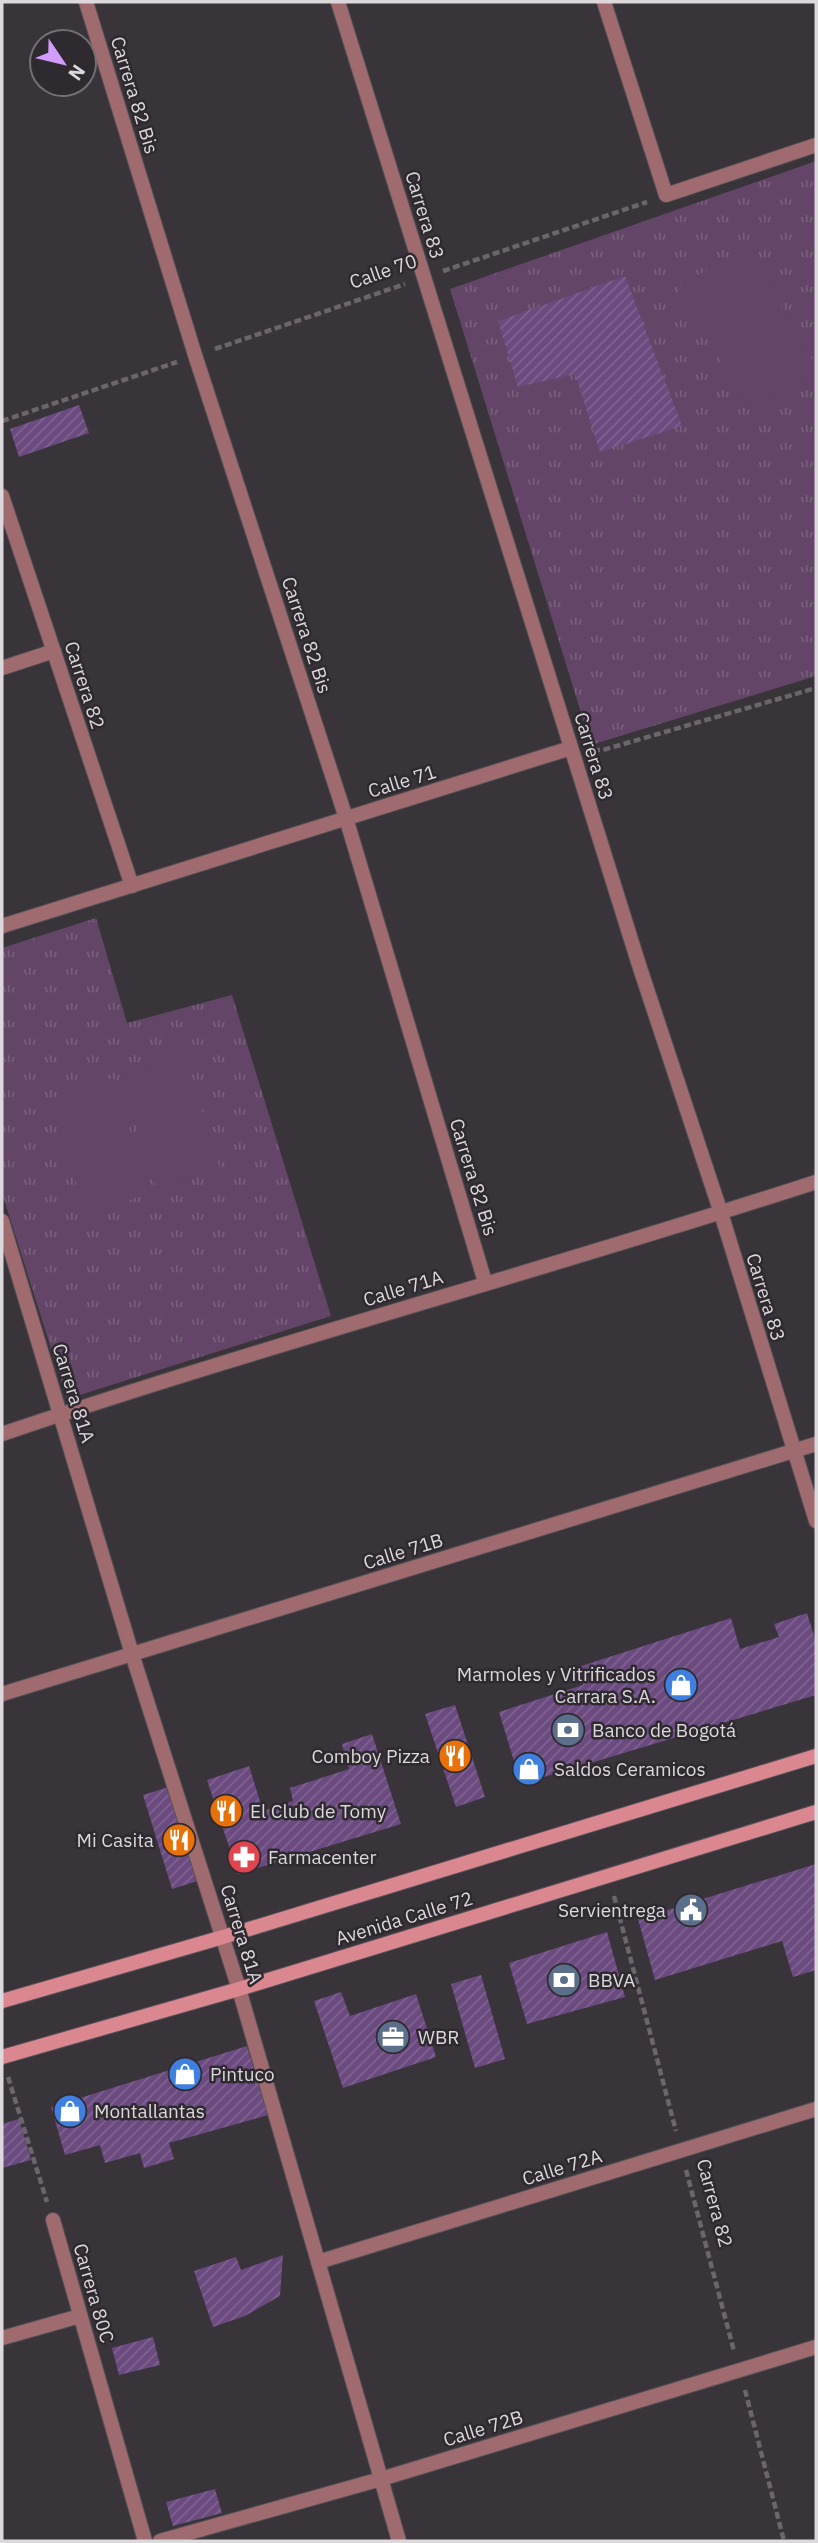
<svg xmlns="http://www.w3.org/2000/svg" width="818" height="2543" font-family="'IBM Plex Sans',sans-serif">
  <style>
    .grass { fill: url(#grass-tufts) }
    .pitch { fill: #624567 }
    .building { fill: url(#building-hatch) }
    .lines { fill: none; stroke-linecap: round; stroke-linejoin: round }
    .service-casing { stroke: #565157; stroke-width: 16 }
    .minor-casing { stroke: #565157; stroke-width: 16 }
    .secondary-casing { stroke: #565157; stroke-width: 16 }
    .path { stroke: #6c666c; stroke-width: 4.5; stroke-dasharray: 7 3.5; stroke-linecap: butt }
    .service { stroke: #9f6b6f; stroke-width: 14 }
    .minor { stroke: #9f6b6f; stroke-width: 14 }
    .secondary { stroke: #da878f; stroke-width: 14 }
    .labels { text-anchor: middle; stroke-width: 5; stroke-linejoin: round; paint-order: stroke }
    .street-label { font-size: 19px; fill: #dcd8dc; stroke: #2f2930 }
    .poi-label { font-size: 19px; fill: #dcd8dc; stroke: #2f2930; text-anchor: start }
  </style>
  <defs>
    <pattern id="grass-tufts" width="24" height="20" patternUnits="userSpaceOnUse" patternTransform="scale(1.75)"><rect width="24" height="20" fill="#624567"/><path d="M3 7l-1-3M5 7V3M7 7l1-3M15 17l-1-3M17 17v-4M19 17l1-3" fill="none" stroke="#785f7c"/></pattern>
    <pattern id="building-hatch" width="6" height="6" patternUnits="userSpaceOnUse" patternTransform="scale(1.75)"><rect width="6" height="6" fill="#6a4a7f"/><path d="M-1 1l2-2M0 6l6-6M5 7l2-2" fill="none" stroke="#7f6391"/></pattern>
  </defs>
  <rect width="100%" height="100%" fill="#39333a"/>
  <g class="grass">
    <path d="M816,161V676L591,745L450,289Z"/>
    <path d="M96,918L127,1023L232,995L331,1316L67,1399L2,1193V948Z"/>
  </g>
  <g class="pitch">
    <path d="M747,247L816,366V372L750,411L677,288Z"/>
    <path d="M184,1053L220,1169L157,1188L120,1076Z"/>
    <path d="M113,1078L150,1193L86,1214L50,1099Z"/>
  </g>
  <g class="building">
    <path d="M625,276L682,426L600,452L575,374L518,387L498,321Z"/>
    <path d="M79,405L89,433L19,457L10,429Z"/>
    <path d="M807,1613L816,1642V1695L521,1784L499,1712L583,1685L578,1667L731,1618L740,1649L779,1637L774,1624Z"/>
    <path d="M455,1705L485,1797L456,1807L425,1714Z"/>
    <path d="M372,1734L401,1824L238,1874L207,1780L249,1766L263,1811L293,1801L290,1788L349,1769L342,1744Z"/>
    <path d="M172,1786L201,1880L172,1889L143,1795Z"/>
    <path d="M816,1864V1970L793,1977L782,1941L655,1980L638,1919Z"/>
    <path d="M607,1932L625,1997L527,2024L509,1963Z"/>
    <path d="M481,1975L505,2059L475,2068L451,1984Z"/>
    <path d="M341,1992L350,2016L416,1994L436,2057L343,2088L314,2001Z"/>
    <path d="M247,2046L268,2115L169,2143L174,2159L144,2168L140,2153L105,2163L100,2145L65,2155L51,2107Z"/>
    <path d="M19,2119L31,2160L2,2168V2124Z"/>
    <path d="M283,2255L280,2296L245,2316L213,2327L194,2271L236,2257L241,2270Z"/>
    <path d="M153,2337L160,2365L119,2375L112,2348Z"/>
    <path d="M215,2489L222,2513L173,2526L166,2502Z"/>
  </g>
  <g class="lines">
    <defs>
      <path id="service" d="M160,2541L381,2479"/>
      <g id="minor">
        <path d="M86,2L195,355L346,818L485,1282"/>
        <path d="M338,2L639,965L721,1213L816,1521"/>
        <path d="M604,2L666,195L816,145"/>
        <path d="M2,496L132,886"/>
        <path d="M2,668L54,651"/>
        <path d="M2,926L571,748"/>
        <path d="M2,1221L132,1654L239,1989L399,2541"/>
        <path d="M2,1434C271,1343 546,1270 816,1182"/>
        <path d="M2,1694L816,1444"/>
        <path d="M53,2220L145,2541"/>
        <path d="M318,2262L816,2109"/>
        <path d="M2,2338L80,2316"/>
        <path d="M381,2479L816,2347"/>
      </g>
      <g id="secondary">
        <path d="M2,2001L223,1937L816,1756"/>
        <path d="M2,2057L239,1989L816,1812"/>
      </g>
    </defs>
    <use href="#service" class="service-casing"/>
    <use href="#minor" class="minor-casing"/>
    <use href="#secondary" class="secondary-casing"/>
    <g class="path">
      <path d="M443,271L647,202"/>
      <path d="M215,349L405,284"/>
      <path d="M2,421L177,362"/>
      <path d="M593,750H603L816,688"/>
      <path d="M614,1896L676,2131"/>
      <path d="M8,2077L47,2202"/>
      <path d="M686,2170L734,2351"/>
      <path d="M745,2390L784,2541"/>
    </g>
    <use href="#service" class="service"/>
    <use href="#minor" class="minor"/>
    <use href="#secondary" class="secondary"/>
  </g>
  <defs>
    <symbol id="shop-disc" viewBox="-11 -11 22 22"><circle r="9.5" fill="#3f7fe0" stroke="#2f2930"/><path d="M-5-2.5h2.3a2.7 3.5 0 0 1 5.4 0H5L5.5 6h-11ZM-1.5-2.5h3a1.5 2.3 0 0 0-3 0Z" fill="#fff"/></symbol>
    <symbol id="bank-disc" viewBox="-11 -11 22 22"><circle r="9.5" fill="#5c6f8a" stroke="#2f2930"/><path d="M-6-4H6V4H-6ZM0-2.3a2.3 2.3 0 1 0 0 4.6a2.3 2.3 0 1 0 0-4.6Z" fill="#fff"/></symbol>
    <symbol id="restaurant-disc" viewBox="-11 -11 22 22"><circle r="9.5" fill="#e8710a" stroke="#2f2930"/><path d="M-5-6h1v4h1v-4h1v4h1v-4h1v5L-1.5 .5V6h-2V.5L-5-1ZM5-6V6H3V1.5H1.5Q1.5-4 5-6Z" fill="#fff"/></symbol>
    <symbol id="pharmacy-disc" viewBox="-11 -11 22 22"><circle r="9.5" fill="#e0444e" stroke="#2f2930"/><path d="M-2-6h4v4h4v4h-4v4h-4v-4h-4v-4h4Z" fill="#fff"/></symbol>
    <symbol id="civic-disc" viewBox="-11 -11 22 22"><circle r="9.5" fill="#5c6f8a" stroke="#2f2930"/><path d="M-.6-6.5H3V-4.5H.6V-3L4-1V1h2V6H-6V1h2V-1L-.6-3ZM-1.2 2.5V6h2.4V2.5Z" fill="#fff"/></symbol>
    <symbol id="office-disc" viewBox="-11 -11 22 22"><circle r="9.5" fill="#5c6f8a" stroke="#2f2930"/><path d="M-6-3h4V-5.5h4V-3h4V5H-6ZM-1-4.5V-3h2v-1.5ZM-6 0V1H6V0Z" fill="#fff"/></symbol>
  </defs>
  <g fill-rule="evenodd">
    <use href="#shop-disc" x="662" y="1666" width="38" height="38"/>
    <use href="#bank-disc" x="549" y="1711" width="38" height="38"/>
    <use href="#restaurant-disc" x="436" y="1737" width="38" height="38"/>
    <use href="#shop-disc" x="510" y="1750" width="38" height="38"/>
    <use href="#restaurant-disc" x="207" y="1792" width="38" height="38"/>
    <use href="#restaurant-disc" x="160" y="1821" width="38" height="38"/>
    <use href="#pharmacy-disc" x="225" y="1838" width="38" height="38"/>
    <use href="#civic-disc" x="672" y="1891" width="38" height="38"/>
    <use href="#bank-disc" x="545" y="1961" width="38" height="38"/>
    <use href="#office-disc" x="374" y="2018" width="38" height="38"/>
    <use href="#shop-disc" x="166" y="2055" width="38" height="38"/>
    <use href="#shop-disc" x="51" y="2092" width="38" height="38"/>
  </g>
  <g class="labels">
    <g class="street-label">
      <text transform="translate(135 95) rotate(73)" y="7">Carrera 82 Bis</text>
      <text transform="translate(425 215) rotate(73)" y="7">Carrera 83</text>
      <text transform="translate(383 271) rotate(-19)" y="7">Calle 70</text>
      <text transform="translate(307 635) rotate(72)" y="7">Carrera 82 Bis</text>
      <text transform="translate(85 685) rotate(72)" y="7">Carrera 82</text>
      <text transform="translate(594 756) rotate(73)" y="7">Carrera 83</text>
      <text transform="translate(402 781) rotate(-17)" y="7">Calle 71</text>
      <text transform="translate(474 1177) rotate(73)" y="7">Carrera 82 Bis</text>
      <text transform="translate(403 1288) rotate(-17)" y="7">Calle 71A</text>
      <text transform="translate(766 1297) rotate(73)" y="7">Carrera 83</text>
      <text transform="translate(74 1393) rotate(73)" y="7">Carrera 81A</text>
      <text transform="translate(403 1551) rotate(-17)" y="7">Calle 71B</text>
      <text transform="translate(404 1918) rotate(-17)" y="7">Avenida Calle 72</text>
      <text transform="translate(242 1934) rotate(73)" y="7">Carrera 81A</text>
      <text transform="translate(562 2167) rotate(-17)" y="7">Calle 72A</text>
      <text transform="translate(715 2203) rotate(75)" y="7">Carrera 82</text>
      <text transform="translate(94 2293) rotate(74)" y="7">Carrera 80C</text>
      <text transform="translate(483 2428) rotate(-17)" y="7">Calle 72B</text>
    </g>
    <g class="poi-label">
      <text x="656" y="1681" text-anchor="end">Marmoles y Vitrificados<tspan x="656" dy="22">Carrara S.A.</tspan></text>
      <text x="592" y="1737">Banco de Bogotá</text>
      <text x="430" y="1763" text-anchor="end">Comboy Pizza</text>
      <text x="554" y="1776">Saldos Ceramicos</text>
      <text x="250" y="1818">El Club de Tomy</text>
      <text x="154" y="1847" text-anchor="end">Mi Casita</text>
      <text x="268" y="1864">Farmacenter</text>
      <text x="666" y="1917" text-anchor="end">Servientrega</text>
      <text x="588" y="1987">BBVA</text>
      <text x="418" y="2044">WBR</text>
      <text x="210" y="2081">Pintuco</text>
      <text x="94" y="2118">Montallantas</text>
    </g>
  </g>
  <rect width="818" height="2543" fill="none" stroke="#dcd8dc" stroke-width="7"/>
  <g transform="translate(63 63) rotate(125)"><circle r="33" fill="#2f2930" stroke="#746f75" stroke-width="2"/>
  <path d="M0-5L12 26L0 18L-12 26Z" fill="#d29cfd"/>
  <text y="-10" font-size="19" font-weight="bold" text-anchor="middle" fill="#dcd8dc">N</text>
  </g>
</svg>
